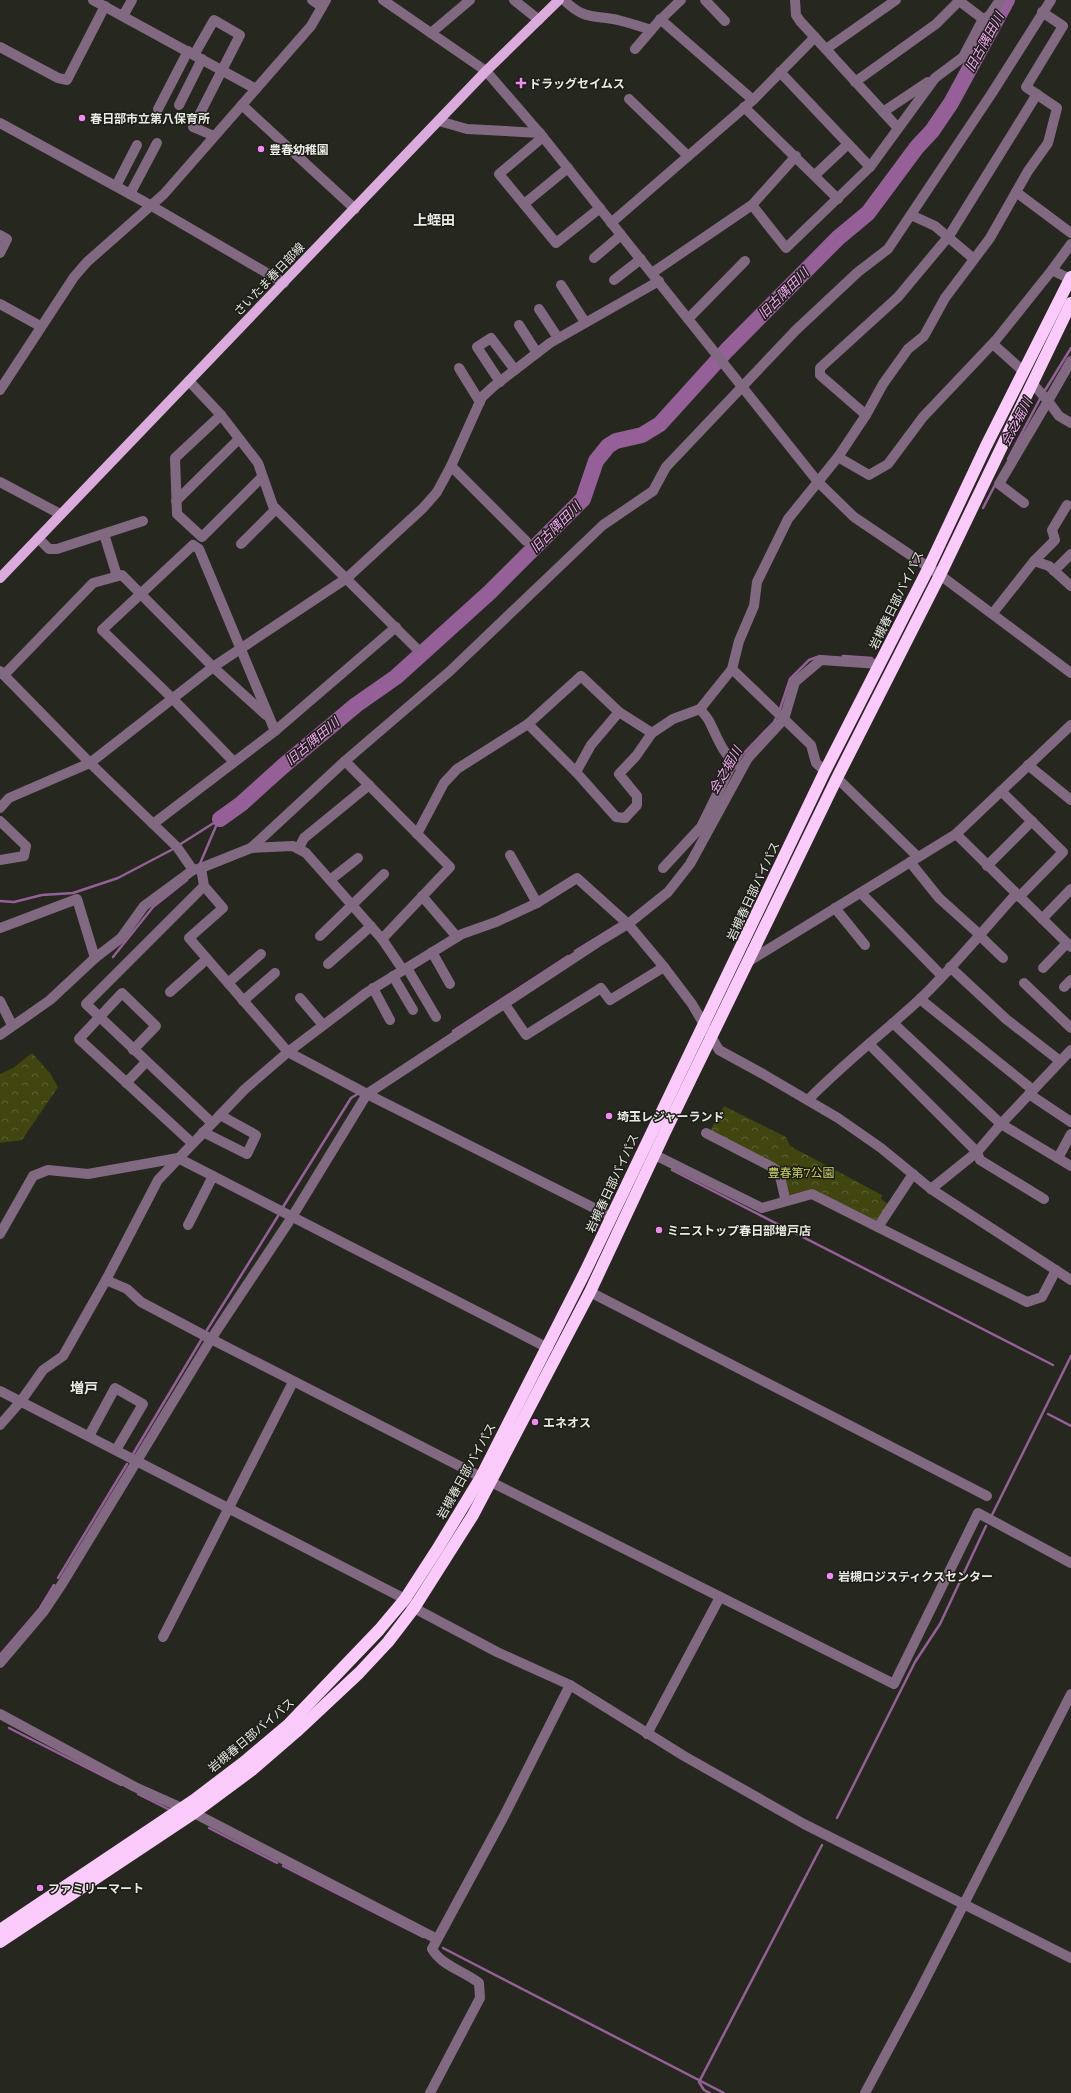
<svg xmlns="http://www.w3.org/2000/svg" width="1071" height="2093" font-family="Montserrat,'Noto Sans JP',sans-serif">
<defs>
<pattern id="forest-crowns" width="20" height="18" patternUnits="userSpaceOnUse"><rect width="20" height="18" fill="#41450f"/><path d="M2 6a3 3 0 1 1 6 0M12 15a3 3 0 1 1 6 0" fill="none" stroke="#5d6032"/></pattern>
</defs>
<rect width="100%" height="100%" fill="#26271f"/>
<!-- forest -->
<g fill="url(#forest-crowns)">
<path d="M32 1053 50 1073 58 1087 22 1140 0 1143V1074L13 1068Z"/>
<path d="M724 1106 786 1137 790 1146 882 1195 881 1199 888 1204 881 1218 875 1220 813 1189 788 1195 781 1171 712 1134 711 1129Z"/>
</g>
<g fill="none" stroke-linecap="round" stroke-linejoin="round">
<!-- stream -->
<g stroke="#956097" stroke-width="2.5">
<path d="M1044 392 1071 348"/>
<path d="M1008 459 1041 397"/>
<path d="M983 508 996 483"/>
<path d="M843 656 872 658"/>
<path d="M779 712 790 679 809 660 820 656"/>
<path d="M738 763 742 755 774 722 777 716"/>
<path d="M179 845 220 819"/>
<path d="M199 866 219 819"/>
<path d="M0 901 14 902 42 895 73 893 118 878 175 848"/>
<path d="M575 951 622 922"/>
<path d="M113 957 153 907 187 880"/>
<path d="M453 1031 568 956"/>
<path d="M672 1170 1053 1365"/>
<path d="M283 1207 351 1098 359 1093"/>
<path d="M207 1330 278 1216"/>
<path d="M1048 1414 1071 1426"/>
<path d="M133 1454 203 1337"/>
<path d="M991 1517 1071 1356"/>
<path d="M58 1578 127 1464"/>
<path d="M0 1655 40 1608 54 1585"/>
<path d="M9 1728 121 1785"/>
<path d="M138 1794 170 1810"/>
<path d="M837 1818 915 1662 940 1624 986 1526"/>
<path d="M209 1828 277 1863"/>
<path d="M283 1866 423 1937"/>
<path d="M443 1948 724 2093"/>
<path d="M710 2093 704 2090 699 2082 822 1845"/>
</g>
<!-- river -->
<path stroke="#956097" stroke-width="16" d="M220 819 241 804 282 767 356 705 396 677 490 592 583 499 596 461 608 446 616 441 642 435 660 424 727 350 838 238 868 213 917 147 932 131 951 103 1007 0"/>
<!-- minor -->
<g stroke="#806981" stroke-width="10">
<path d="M93 0 256 89"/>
<path d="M312 0 322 7"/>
<path d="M383 0 486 71 543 137 818 482 854 517 940 575 1071 673"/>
<path d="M514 0 539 20"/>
<path d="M564 0C584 20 593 15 618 20 629 23 640 26 651 30"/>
<path d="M705 0 725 21"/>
<path d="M795 0 796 15 800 21 898 128"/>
<path d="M958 0 983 19"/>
<path d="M123 16 132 0"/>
<path d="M660 19 753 100"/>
<path d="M431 33 470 0"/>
<path d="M0 47 58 78 67 80 105 6"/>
<path d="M635 49 659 21 681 0"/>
<path d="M826 49 896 0"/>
<path d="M194 55 214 20 240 35 193 127 214 136"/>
<path d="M780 72 870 167"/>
<path d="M855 82 936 24 959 1"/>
<path d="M629 99 688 156"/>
<path d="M179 105 202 59"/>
<path d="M242 105 355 209"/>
<path d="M744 107 838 199"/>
<path d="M158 109 188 51"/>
<path d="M883 112 928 82"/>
<path d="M439 121 467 129 540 133"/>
<path d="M0 123 150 205 284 283"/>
<path d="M543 137 499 174 556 243 600 208"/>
<path d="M815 175 848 144"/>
<path d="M116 186 137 145"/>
<path d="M1016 192 1071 233"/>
<path d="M130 194 157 143"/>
<path d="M524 204 568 168"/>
<path d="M752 205 786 248 870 167 935 78 963 57 983 19 989 16 1000 0"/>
<path d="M911 215 935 226 974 259"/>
<path d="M611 223 753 100 815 37"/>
<path d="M0 235 7 239 0 253"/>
<path d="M594 258 621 235"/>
<path d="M1052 270 1071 244"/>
<path d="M652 273 752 205 796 156"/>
<path d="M614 280 641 259"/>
<path d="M561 285 585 322"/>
<path d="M0 304 40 326"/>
<path d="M539 309 558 338"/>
<path d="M688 319 745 261"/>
<path d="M519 325 537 353"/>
<path d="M993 344 1023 371"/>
<path d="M1071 361 1048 401 1059 416 1071 423"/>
<path d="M459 368 480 402"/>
<path d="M189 381 221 415 258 463 273 506 416 648"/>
<path d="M500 382 477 347 491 338 515 370"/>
<path d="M0 390 74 277 87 262 164 194 311 26 326 0"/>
<path d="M221 415 175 458 177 514 202 537 262 477"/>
<path d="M866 415 820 375V368L898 297 949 236 1037 94"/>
<path d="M838 457 869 475 888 464 923 417 996 340 1052 270 1070 279"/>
<path d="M451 466 526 541"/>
<path d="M0 482 60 514"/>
<path d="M176 501 239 439"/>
<path d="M1024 503 999 484 1048 401 1032 383"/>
<path d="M104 534 117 576"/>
<path d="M38 538 49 549H57L143 521"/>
<path d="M241 544 276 509"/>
<path d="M1034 561 1049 566 1071 586"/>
<path d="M1054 571 1071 554"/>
<path d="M993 613 1034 561 1055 540 1052 530 1067 505"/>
<path d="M732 669 811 745 816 763 825 771"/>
<path d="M0 671 90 763 177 847 193 870 201 868 204 886 223 908 189 938 288 1052 367 1094 612 1217"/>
<path d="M4 675 93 583 122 575 213 667 266 715"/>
<path d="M700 709C704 714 709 719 711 725 719 741 724 756 739 766"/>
<path d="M528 724 576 772 616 817 625 818 637 805V796L619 774 636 756 652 733 673 719 700 709 732 669 739 641 754 606 757 582 788 519 838 457 866 415 883 384 908 349 924 336 945 298 990 238 1028 171 1048 143 1057 108 1026 87 1063 26 1042 12"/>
<path d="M345 761 450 867 382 939"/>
<path d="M234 762 172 698 102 630 193 545 199 549 275 731"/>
<path d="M1028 765 1071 800"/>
<path d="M576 772 591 745 619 712"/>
<path d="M837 778 918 857"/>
<path d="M1001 791 1063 852 1019 897"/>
<path d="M0 808 9 798 90 763 213 667 347 578 423 508 437 492 451 466 482 397 494 386 550 343 659 281"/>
<path d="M0 821 26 846 24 856 0 860"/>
<path d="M153 824 275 731 396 627"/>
<path d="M417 834 444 783 457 769 528 724 581 676 619 712 652 733"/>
<path d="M956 834 1071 947"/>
<path d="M251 848 345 761 450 671 603 525 653 491 666 467 796 330 858 272 888 249 992 93 1051 0"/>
<path d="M299 848 304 838 369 785"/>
<path d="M510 855 537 903"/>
<path d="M910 862 939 898 979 934"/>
<path d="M987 866 1032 821"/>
<path d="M201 868 251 848 293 846 306 853 382 939 403 970"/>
<path d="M663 868 701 827 733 762"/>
<path d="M330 880 358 858"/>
<path d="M204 886 86 1004 212 1123"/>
<path d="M861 893 942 976"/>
<path d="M422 896 457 937"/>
<path d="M835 908 865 945"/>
<path d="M1042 919 1071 889"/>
<path d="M0 928 77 899 95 958"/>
<path d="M979 935 1003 958"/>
<path d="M320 936 384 874"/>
<path d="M432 952 450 984"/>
<path d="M749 961 956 834 1071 725"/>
<path d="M328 964 371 926"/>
<path d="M950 967 1006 1019 1060 1061"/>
<path d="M407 968 436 1017"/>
<path d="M1043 968 1067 943"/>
<path d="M393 976 413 1010"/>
<path d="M228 983 261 954"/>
<path d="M1024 983 1071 1028"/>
<path d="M1064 987 1071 980"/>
<path d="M373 988 390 1020"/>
<path d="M170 992 207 959"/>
<path d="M300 998 323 1025"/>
<path d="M920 999 1033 1090"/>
<path d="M0 1001 12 1025"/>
<path d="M243 1001 275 973"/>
<path d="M504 1003 526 1035 601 988 610 1000 664 967"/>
<path d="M893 1023 1001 1124 1071 1166"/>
<path d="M0 1035 50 1000 95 958 121 938 144 906 193 870"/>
<path d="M869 1044 977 1152 980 1160 1044 1199"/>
<path d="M133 1050 156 1026 122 993 79 1039 192 1143"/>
<path d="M126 1083 146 1062"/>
<path d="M1029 1094 1071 1122"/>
<path d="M808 1100C843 1064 882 1034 919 1000 954 967 984 929 1016 894"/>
<path d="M203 1132 247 1154 256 1135 220 1115"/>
<path d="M706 1133 772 1167 779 1172 785 1198"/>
<path d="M655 1155 762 1208 812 1194 1027 1302 1042 1297 1056 1270"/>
<path d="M1058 1158 1071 1134"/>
<path d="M931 1189 977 1152 1001 1124 1071 1050"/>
<path d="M188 1225 213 1176"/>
<path d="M878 1227 913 1174"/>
<path d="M0 1234 33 1176 48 1170 88 1174 178 1158 548 1348"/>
<path d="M106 1280 127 1289 141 1302 211 1339 481 1477"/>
<path d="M590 1292 987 1496"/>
<path d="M0 1391 405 1599 414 1608 497 1652 570 1685 684 1756 804 1824 1071 1958"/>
<path d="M0 1425 21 1401 43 1370 63 1356 106 1280 158 1180 245 1089 288 1052 366 993 462 934 496 922 537 903 577 878 628 924 664 967 692 1004 719 1050 763 1074 838 1118 881 1148 931 1189 1071 1280"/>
<path d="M89 1436 115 1388 143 1404 116 1450"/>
<path d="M491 1482 894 1684 978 1513 1071 1563"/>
<path d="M163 1637 293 1382"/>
<path d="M0 1663 44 1611 62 1584 211 1339 292 1217 367 1094 598 942 628 924 668 892 690 864 748 758 784 719 795 682 821 660 880 664"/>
<path d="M0 1714 135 1787 182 1808"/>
<path d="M647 1734 720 1597"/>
<path d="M194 1813 437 1939"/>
<path d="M430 2093 480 1998 479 1983C464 1971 442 1966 432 1949L504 1816 570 1685"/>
<path d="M865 2093 918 1994 1071 1694"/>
</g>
<!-- major -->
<path stroke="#dcabdd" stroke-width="10" d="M0 578 486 71 559 0"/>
<!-- highway -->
<g stroke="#facafa" stroke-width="12">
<path d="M0 1930 194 1800 244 1762 289 1724 379 1630 405 1599 438 1548 481 1477 585 1272 825 771 929 567 986 446 1071 277"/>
<path d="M0 1942 194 1813 252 1770 296 1732 359 1673 388 1642 414 1608 473 1515 590 1292 665 1132 837 778 940 575 1071 303"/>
</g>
</g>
<!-- markers -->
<g fill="#f18af4" stroke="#1c1d16" stroke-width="1.5">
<path d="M519 77h4v4h4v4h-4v4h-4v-4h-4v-4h4z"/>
<circle cx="82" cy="118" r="4"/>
<circle cx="261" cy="149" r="4"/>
<circle cx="609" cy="1116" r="4"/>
<circle cx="659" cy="1230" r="4"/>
<circle cx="535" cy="1422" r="4"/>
<circle cx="830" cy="1576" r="4"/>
<circle cx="40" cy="1888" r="4"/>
</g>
<g text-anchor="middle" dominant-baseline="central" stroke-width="3" stroke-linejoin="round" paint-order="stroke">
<!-- poi labels -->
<g font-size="12" font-weight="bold" fill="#eaeae5" stroke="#1c1d16" text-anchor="start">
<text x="529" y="83">ドラッグセイムス</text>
<text x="90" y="118">春日部市立第八保育所</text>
<text x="269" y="149">豊春幼稚園</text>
<text x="617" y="1116">埼玉レジャーランド</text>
<text x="667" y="1230">ミニストップ春日部増戸店</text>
<text x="543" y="1422">エネオス</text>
<text x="838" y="1576">岩槻ロジスティクスセンター</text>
<text x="48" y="1888">ファミリーマート</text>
</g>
<!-- street labels -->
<g font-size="12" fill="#eaeae5" stroke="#1c1d16">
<text transform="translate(269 279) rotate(-46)">さいたま春日部線</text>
<text transform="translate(896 600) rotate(-64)">岩槻春日部バイパス</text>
<text transform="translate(753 891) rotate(-65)">岩槻春日部バイパス</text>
<text transform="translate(612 1183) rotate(-65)">岩槻春日部バイパス</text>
<text transform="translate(466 1471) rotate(-61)">岩槻春日部バイパス</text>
<text transform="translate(251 1735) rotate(-40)">岩槻春日部バイパス</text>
</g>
<!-- park labels -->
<g font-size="12" fill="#c9d266" stroke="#1c1d16">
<text x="801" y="1172">豊春第7公園</text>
</g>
<!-- water labels -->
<g font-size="13" font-style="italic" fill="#f5a9f7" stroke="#1c1d16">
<text transform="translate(984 42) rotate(-61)">旧古隅田川</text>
<text transform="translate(783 293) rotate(-45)">旧古隅田川</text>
<text transform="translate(1016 422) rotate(-62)">会之堀川</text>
<text transform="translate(555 527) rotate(-45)">旧古隅田川</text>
<text transform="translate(312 741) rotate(-40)">旧古隅田川</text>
<text transform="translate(725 770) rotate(-60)">会之堀川</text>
</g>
<!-- quarter labels -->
<g font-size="14" font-weight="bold" fill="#eaeae5" stroke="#1c1d16">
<text x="434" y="220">上蛭田</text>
<text x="84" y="1388">増戸</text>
</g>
</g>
</svg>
